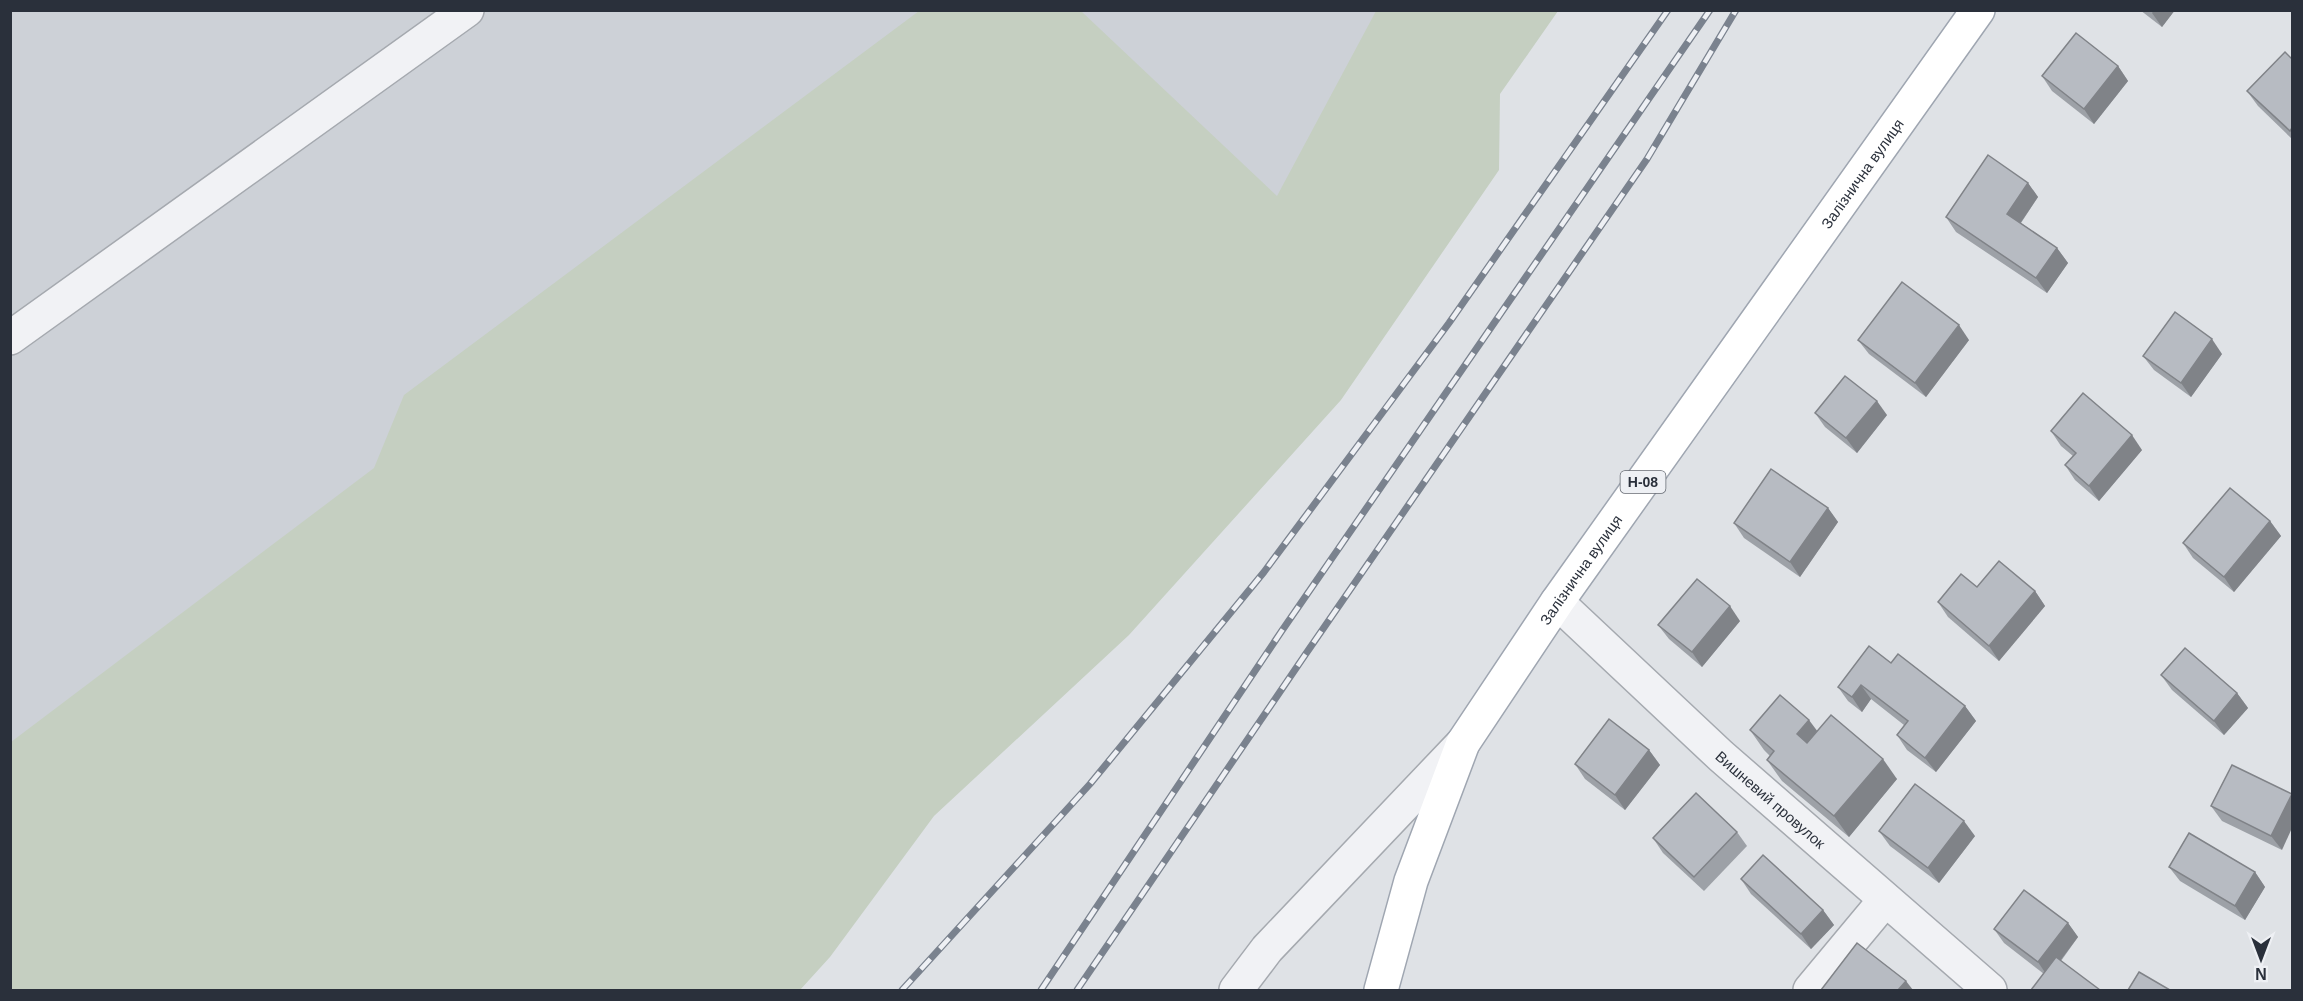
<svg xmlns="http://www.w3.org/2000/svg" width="2303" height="1001" font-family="Helvetica,sans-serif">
<rect width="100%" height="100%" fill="#dfe2e6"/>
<!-- built -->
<path fill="#cdd1d7" d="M10 11H1558L602 990H11Z"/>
<!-- green -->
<path fill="#c5cfc1" d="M919 11H1081L1277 196 1376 11H1558L1500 94 1499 170 1341 400 1129 635 934 816 830 957 800 990H11V742L374 468 404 395Z"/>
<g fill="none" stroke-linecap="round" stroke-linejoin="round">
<!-- minor casing -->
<g stroke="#a5a9af" stroke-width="36">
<g id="minor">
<path d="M10 338 467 10"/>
<path id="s1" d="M1557 602 1721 756 1990 990"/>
<path d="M1236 990 1267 949 1463 743"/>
<path d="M1810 990 1885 900"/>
</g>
</g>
<!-- major casing -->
<g stroke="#9fa6b1" stroke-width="36">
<g id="major">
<path id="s2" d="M1381 990 1411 881 1463 743 1557 602 1978 10"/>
</g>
</g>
<!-- minor -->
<use href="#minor" stroke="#f1f2f5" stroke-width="33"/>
<!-- major -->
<use href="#major" stroke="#fff" stroke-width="33"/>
<!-- rail casing -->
<g stroke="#7a828e" stroke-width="7">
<g id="rail">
<path d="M902 990 1090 784 1264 572 1449 323 1668 10"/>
<path d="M1041 990 1281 632 1710 10"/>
<path d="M1077 990 1305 655 1647 159 1736 10"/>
</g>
</g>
<!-- rail -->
<use href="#rail" stroke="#eef0f4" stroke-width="4.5" stroke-dasharray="14" stroke-linecap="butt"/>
</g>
<!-- wall -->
<g fill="#9da1a7">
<path d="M2140 10H2175L2162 27Z"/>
<path d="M2292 59V139L2258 106 2247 91Z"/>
<path d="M2118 66 2128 81 2094 124 2052 91 2042 76Z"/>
<path d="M2028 183 2038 197 2021 223 2057 248 2068 263 2047 293 1956 232 1946 217Z"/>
<path d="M1858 340H1969L1926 397 1869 354Z"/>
<path d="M2222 354 2191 397 2154 370 2143 356Z"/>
<path d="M1815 413 1887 415 1857 453 1825 427Z"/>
<path d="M2051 431 2142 450 2099 501 2075 480 2065 465 2073 456 2061 446Z"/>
<path d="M1828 508 1838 522 1800 577 1744 538 1734 523Z"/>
<path d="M2270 521 2281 536 2234 592 2193 558 2183 543Z"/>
<path d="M1977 587 2035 591 2045 606 1999 661 1948 617 1938 602Z"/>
<path d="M1740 621 1702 667 1669 639 1658 625Z"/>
<path d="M1891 663 1965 706 1976 721 1936 772 1907 750 1897 735 1904 725 1871 699 1862 712 1848 701 1838 687Z"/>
<path d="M2161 675 2237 693 2248 708 2224 735 2172 690Z"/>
<path d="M1750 730 1817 731 1897 779 1849 837 1782 781 1767 760 1770 756 1764 750Z"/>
<path d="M1649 750 1660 765 1625 810 1585 779 1575 764Z"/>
<path d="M2232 765 2282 850 2222 821 2211 806Z"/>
<path d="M1879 831 1975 836 1939 883 1890 846Z"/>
<path d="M1737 832 1747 846 1704 891 1663 853 1653 838Z"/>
<path d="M2169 867 2255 872 2265 887 2245 920 2180 881Z"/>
<path d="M1741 879 1823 910 1834 925 1811 949 1751 894Z"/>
<path d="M2068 923 2078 937 2061 961 2044 974 2004 943 1994 929Z"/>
</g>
<!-- shaded-wall -->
<g fill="#808388">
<path d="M2154 10H2175L2162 27 2152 13Z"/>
<path d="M2118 66 2128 81 2094 124 2084 109Z"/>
<path d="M2028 183 2038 197 2017 228 2007 214Z"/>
<path d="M2057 248 2068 263 2047 293 2036 278Z"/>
<path d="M1959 325 1969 340 1926 397 1915 383Z"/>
<path d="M2212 339 2222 354 2191 397 2181 383Z"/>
<path d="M1877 401 1887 415 1857 453 1846 438Z"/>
<path d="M2132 435 2142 450 2099 501 2089 486Z"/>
<path d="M1828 508 1838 522 1800 577 1790 562Z"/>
<path d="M2270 521 2281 536 2234 592 2224 577Z"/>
<path d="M2035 591 2045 606 1999 661 1989 646Z"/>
<path d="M1730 606 1740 621 1702 667 1692 652Z"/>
<path d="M1861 685 1871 699 1862 712 1852 697Z"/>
<path d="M2237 693 2248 708 2224 735 2214 721Z"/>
<path d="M1965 706 1976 721 1936 772 1925 758Z"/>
<path d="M1809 720 1824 740 1811 755 1797 734Z"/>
<path d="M1649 750 1660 765 1625 810 1615 795Z"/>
<path d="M1883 759 1897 779 1849 837 1834 816Z"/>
<path d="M2292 794V828L2282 850 2271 836Z"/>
<path d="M1964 821 1975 836 1939 883 1928 868Z"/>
<path d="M2255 872 2265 887 2245 920 2235 906Z"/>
<path d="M1823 910 1834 925 1811 949 1801 934Z"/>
<path d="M2068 923 2078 937 2048 977 2038 962Z"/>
<path d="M1906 981 1913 990H1898Z"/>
</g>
<!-- building -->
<g fill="#b7bbc2" stroke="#808388" stroke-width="1.5">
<path d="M2076 33 2118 66 2084 109 2042 76Z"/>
<path d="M2285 52 2292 59V128L2290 131 2247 91Z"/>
<path d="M1988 155 2028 183 2007 214 2057 248 2036 278 1946 217Z"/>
<path d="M1902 282 1959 325 1915 383 1858 340Z"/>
<path d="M2175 312 2212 339 2181 383 2143 356Z"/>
<path d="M1845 376 1877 401 1846 438 1815 413Z"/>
<path d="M2083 393 2132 435 2089 486 2065 465 2076 453 2051 431Z"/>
<path d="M1771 469 1828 508 1790 562 1734 523Z"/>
<path d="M2230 488 2270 521 2224 577 2183 543Z"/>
<path d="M1999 561 2035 591 1989 646 1938 602 1961 574 1977 587Z"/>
<path d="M1697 579 1730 606 1692 652 1658 625Z"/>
<path d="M1869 646 1891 663 1898 654 1965 706 1925 758 1897 735 1908 721 1861 685 1852 697 1838 687Z"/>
<path d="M2185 648 2237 693 2214 721 2161 675Z"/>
<path d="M1780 695 1809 720 1797 734 1807 743 1831 715 1883 759 1834 816 1767 760 1774 751 1750 730Z"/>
<path d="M1609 719 1649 750 1615 795 1575 764Z"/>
<path d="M2232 765 2292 794 2271 836 2211 806Z"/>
<path d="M1915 784 1964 821 1928 868 1879 831Z"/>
<path d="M1696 793 1737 832 1694 877 1653 838Z"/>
<path d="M2189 833 2255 872 2235 906 2169 867Z"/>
<path d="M1763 855 1823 910 1801 934 1741 879Z"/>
<path d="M2024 890 2068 923 2038 962 1994 929Z"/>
<path d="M1857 943 1906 981 1898 990H1821Z"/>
<path d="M2056 957 2100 990H2031Z"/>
<path d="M2139 972 2170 990H2128Z"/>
</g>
<g text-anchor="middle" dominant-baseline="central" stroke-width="4.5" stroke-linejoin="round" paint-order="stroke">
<!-- shield labels -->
<rect fill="#eef0f4" stroke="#656a72" stroke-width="1.5" x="1620.5" y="471" width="45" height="22" rx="4.5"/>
<g font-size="14" font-weight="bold" fill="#2a303b">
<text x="1643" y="482">Н-08</text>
</g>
<!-- street labels -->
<g font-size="15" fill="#2a303b" stroke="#eef0f4">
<text stroke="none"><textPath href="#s2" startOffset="956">Залізнична вулиця</textPath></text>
<text stroke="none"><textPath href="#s2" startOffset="470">Залізнична вулиця</textPath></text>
<text stroke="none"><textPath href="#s1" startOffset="291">Вишневий провулок</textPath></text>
</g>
</g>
<!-- border -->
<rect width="2303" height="1001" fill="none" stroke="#2a303b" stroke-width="24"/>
<!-- north arrow -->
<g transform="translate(2261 959) rotate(180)" stroke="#eef0f4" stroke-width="4.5" paint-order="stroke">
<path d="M0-4.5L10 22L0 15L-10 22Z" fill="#2a303b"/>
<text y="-9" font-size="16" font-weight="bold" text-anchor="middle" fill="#2a303b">N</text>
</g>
</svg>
